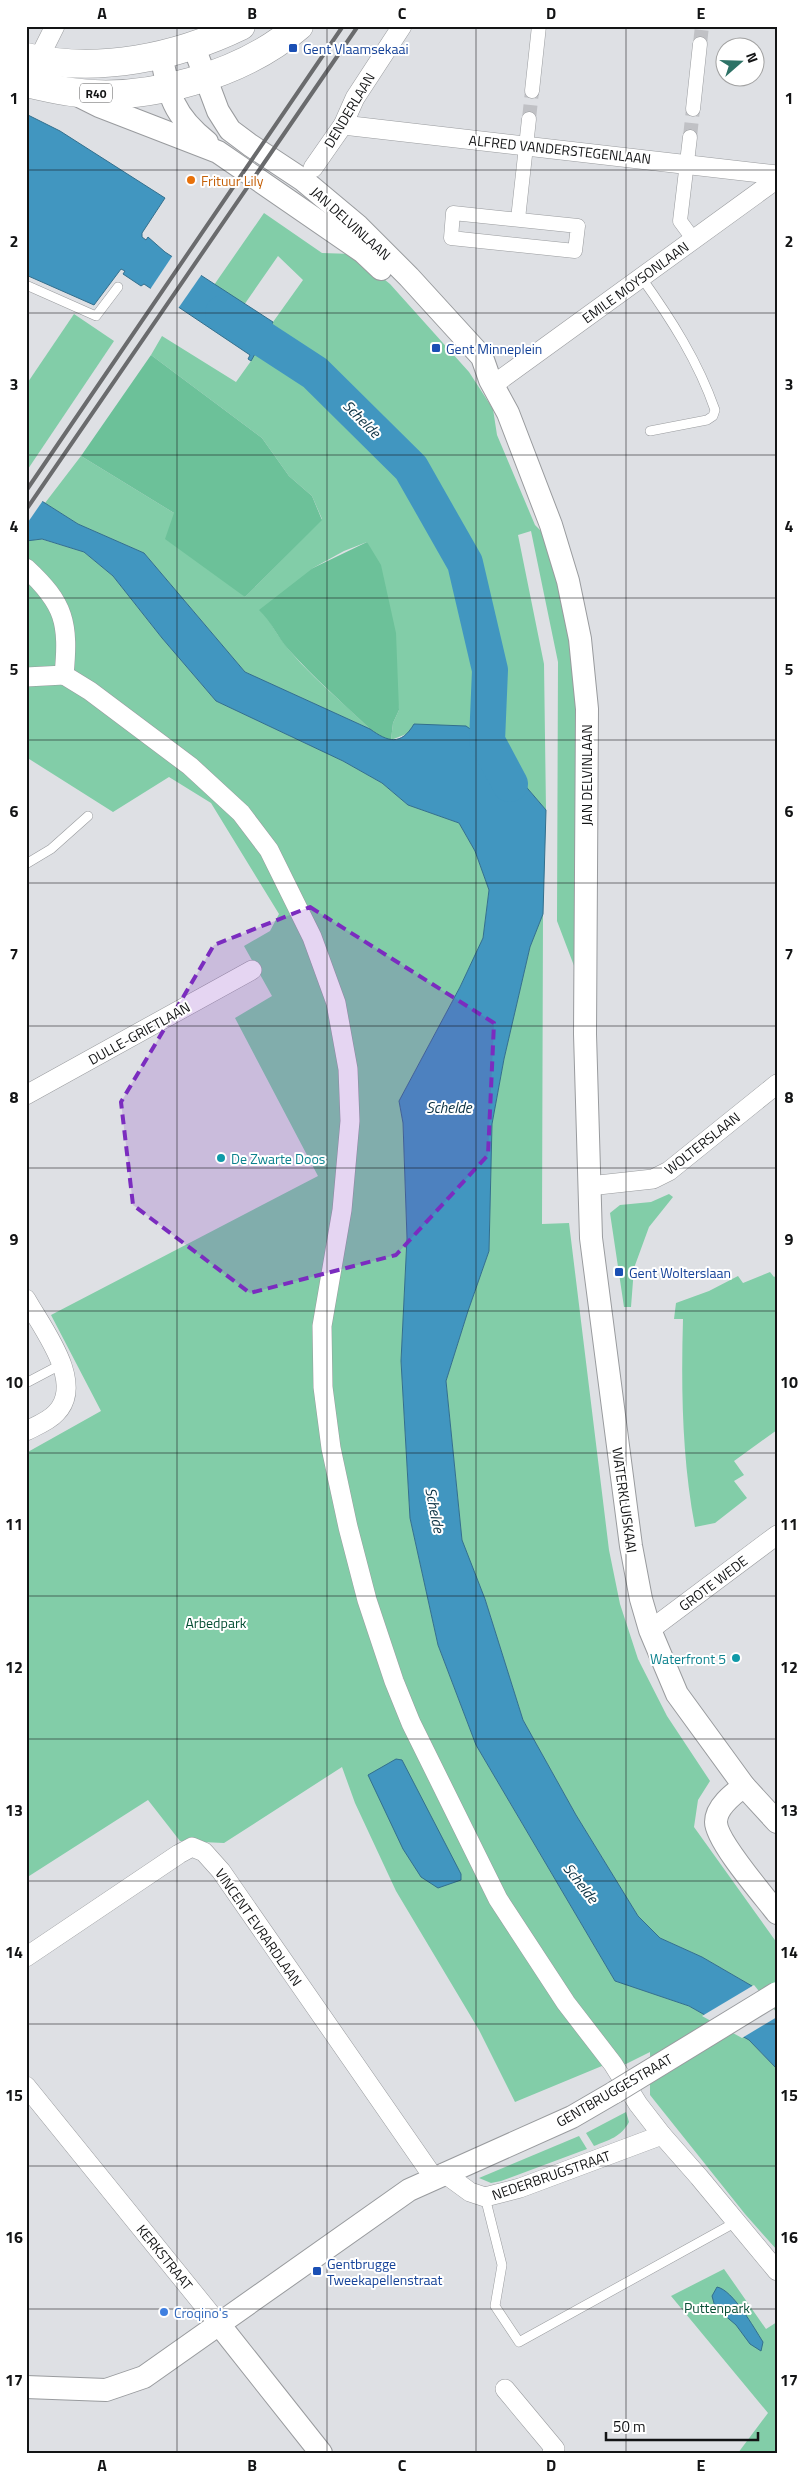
<svg xmlns="http://www.w3.org/2000/svg" width="803" height="2479" font-family="'Titillium Web',sans-serif">
<rect width="100%" height="100%" fill="#dee0e4"/>
<!-- green -->
<g fill="#82cda8">
<path d="M264 213 322 253 353 254 390 284 469 372 493 409 497 435 535 525 543 533 558 583 569 641 576 710V971L557 921 558 662 531 531 518 535 544 664 546 810 487 741 414 724 409 733 391 740 393 723 399 710 367 542 344 551 313 568 269 620C289 660 338 697 370 729L245 672 144 553 78 524 45 503 81 456 174 513 245 597 322 519 312 496 289 476 262 438 151 355 162 336 236 382 251 361 273 322 303 280 278 256 244 305 214 285Z"/>
<path d="M74 314 114 341 26 472V385Z"/>
<path d="M41 539 84 552 113 576 162 638 216 701 343 761 382 783 408 805 459 823 475 851 489 890 483 938 460 987 399 1101 403 1123 407 1238 401 1361 410 1518 438 1645 476 1745 615 1981 689 2006 749 2040 777 2069V2250L745 2214 650 2095V2052L620 2067 614 2061 515 2102 479 2030 396 1891 355 1803 342 1767 224 1843 180 1841 148 1800 26 1878V1453L101 1411 51 1315 318 1176 235 1018 272 996 244 946 270 931 279 914 211 803 169 777 113 812 26 757V541Z"/>
<path d="M543 914 542 1224 569 1223 609 1550 620 1604 638 1659 667 1716 710 1781 698 1800 694 1827 777 1943V2017L752 1986 702 1957 660 1938 638 1916 576 1815 523 1720 485 1599 462 1541 446 1381 468 1311 489 1251 492 1124 504 1059 530 947Z"/>
<path d="M669 1194 673 1197 649 1227 634 1268 631 1307H624L610 1213 620 1205 651 1202Z"/>
<path d="M770 1272 774 1277 777 1275V1430L734 1461 744 1475 734 1481 747 1498 715 1523 695 1527C682 1459 681 1388 683 1319H674L676 1303 709 1291 738 1276 743 1283Z"/>
<path d="M626 2112 629 2122C621 2137 609 2140 594 2146L586 2133Z"/>
<path d="M579 2136 587 2149 501 2181 491 2183 479 2178Z"/>
<path d="M724 2269 766 2329 777 2322V2453H738L768 2413 671 2296Z"/>
</g>
<!-- forest -->
<g fill="#6cc199">
<path d="M151 355 262 438 289 476 312 496 322 520 245 597 165 539 174 513 81 456Z"/>
<path d="M367 542 381 565 396 633 399 710 393 723 391 740 382 738 370 729C343 703 314 678 289 650 277 637 272 622 259 610L313 568Z"/>
</g>
<!-- water -->
<g fill="#4196c0" stroke="#336f8d">
<path d="M26 114 60 131 165 198 142 233V237L146 240 148 237 165 252 273 322 251 361 248 359 250 355 144 284 141 286 123 274 125 271 121 269 94 305 26 275Z"/>
<path d="M26 491 78 524 144 553 245 672 370 729C388 742 401 746 414 724L466 726 487 741 546 810 543 914 530 947 504 1059 492 1124 489 1251 468 1311 446 1381 462 1540 485 1599 523 1720 576 1815 638 1916 660 1938 702 1957 752 1986 777 2017V2069L749 2040 689 2006 615 1981 476 1745 438 1645 410 1518 401 1361 407 1238 403 1123 399 1101 460 987 483 938 489 890 475 851 459 823 408 805 382 783 343 761 216 701 162 638 113 576 84 552 42 539 26 541Z"/>
<path d="M396 1759 402 1760 461 1874V1880L438 1888 421 1877 403 1849 368 1775Z"/>
<path d="M717 2287C733 2290 754 2328 763 2342L761 2351 750 2344 736 2325 715 2307 712 2296Z"/>
</g>
<!-- pier -->
<g fill="#dee0e4">
<path d="M173 255 202 274 177 310 149 291Z"/>
<path d="M26 489 44 499 26 525Z"/>
<path d="M754 1985 777 2013V2017L742 2038 702 2016Z"/>
</g>
<g fill="none" stroke-linecap="round" stroke-linejoin="round">
<!-- river -->
<path stroke="#4196c0" stroke-width="36" d="M223 313 315 373 411 468 465 563 490 670 487 741 510 784"/>
<!-- pedestrian-tunnel -->
<g stroke="#c0c1c5" stroke-width="14" stroke-dasharray="14 7" stroke-linecap="butt">
<path d="M700 44 702 26"/>
<path d="M529 119 532 91"/>
<path d="M690 137 693 109"/>
</g>
<!-- service casing -->
<g stroke="#999b9e" stroke-width="10">
<g id="service">
<path d="M641 277C671 319 698 361 715 410L713 416 707 420 650 431"/>
<path d="M26 285 96 316 118 287"/>
<path d="M26 864 51 849 88 816"/>
<path d="M26 1383 62 1364"/>
<path d="M485 2197 502 2265 495 2306 519 2342 736 2222"/>
</g>
</g>
<!-- pedestrian casing -->
<g stroke="#999b9e" stroke-width="15">
<g id="pedestrian">
<path d="M532 91 539 26"/>
<path d="M693 109 700 44"/>
<path d="M690 137 680 221 694 240"/>
<path d="M453 213 578 226 575 251 451 238Z"/>
<path d="M518 219 529 119"/>
</g>
</g>
<!-- minor casing -->
<g stroke="#999b9e" stroke-width="20">
<g id="minor">
<path d="M38 60 55 26"/>
<path d="M343 125 777 175"/>
<path d="M313 168 343 125 355 98 402 26"/>
<path d="M493 385 777 179"/>
<path d="M26 568C65 604 69 623 64 675L90 691 190 766 241 813 269 850 312 937 336 1003 348 1069 350 1121 342 1210 322 1326 323 1387 331 1448 348 1527 367 1600 394 1681 411 1723 498 1899 566 2003 613 2064 638 2104 662 2135 699 2177 777 2271"/>
<path d="M26 677 64 675"/>
<path d="M26 1095 252 970"/>
<path d="M589 1186 653 1179 669 1171 777 1084"/>
<path d="M26 1299C42 1328 86 1383 56 1413 49 1421 36 1426 26 1431"/>
<path d="M650 1630 777 1535"/>
<path d="M26 1957 179 1854 192 1847 204 1852 221 1871 434 2178"/>
<path d="M26 2086 218 2323"/>
<path d="M444 2173 470 2192 485 2197 520 2188 662 2135"/>
<path d="M505 2389 555 2449 552 2453"/>
</g>
</g>
<!-- tertiary casing -->
<g stroke="#999b9e" stroke-width="24">
<g id="tertiary">
<path d="M194 47 218 111 230 130 250 145 303 180 358 226 409 277 482 357 490 380 508 413 551 525 568 581 580 639 587 709 585 1034 591 1238 631 1546 641 1599 650 1630 677 1694 744 1786 777 1822"/>
<path d="M161 54C169 96 173 115 207 142"/>
<path d="M77 95 99 106 218 152 363 252 381 269"/>
<path d="M744 1786C733 1794 716 1807 716 1822 716 1841 764 1896 777 1913"/>
<path d="M218 2323 321 2453"/>
<path d="M26 2387 106 2390 144 2377 409 2190 572 2117 615 2092"/>
</g>
</g>
<!-- primary casing -->
<g stroke="#999b9e" stroke-width="29">
<g id="primary">
<path d="M26 57C98 74 177 57 241 26"/>
<path d="M26 83C41 86 56 90 71 92 145 103 243 75 299 26"/>
</g>
</g>
<!-- service -->
<use href="#service" stroke="#fff" stroke-width="9"/>
<!-- pedestrian -->
<use href="#pedestrian" stroke="#fff" stroke-width="14"/>
<!-- minor -->
<use href="#minor" stroke="#fff" stroke-width="19"/>
<!-- tertiary -->
<use href="#tertiary" stroke="#fff" stroke-width="22"/>
<!-- primary -->
<use href="#primary" stroke="#fff" stroke-width="28"/>
<!-- rail -->
<g stroke="#6a6b6d" stroke-width="4">
<path d="M26 491 343 26"/>
<path d="M26 510 358 26"/>
</g>
<!-- tertiary-bridge casing -->
<g stroke="#999b9e" stroke-width="24" stroke-linecap="butt">
<path id="tertiary-bridge" d="M615 2092 777 1993"/>
</g>
<!-- tertiary-bridge -->
<use href="#tertiary-bridge" stroke="#fff" stroke-width="22"/>
</g>
<!-- marked area -->
<path fill="#7b2cbf" fill-opacity="0.2" stroke="#7b2cbf" stroke-width="4" stroke-dasharray="10 6" stroke-linejoin="round" d="M310 907 494 1023 488 1155 396 1255 250 1293 133 1205 121 1102 214 945Z"/>
<!-- grid -->
<path fill="none" stroke="#131415" stroke-width="1" stroke-opacity="0.55" d="M177 26V2453M327 26V2453M476 26V2453M626 26V2453M26 170H777M26 313H777M26 455H777M26 598H777M26 740H777M26 883H777M26 1026H777M26 1168H777M26 1311H777M26 1453H777M26 1596H777M26 1739H777M26 1881H777M26 2024H777M26 2166H777M26 2309H777"/>
<!-- markers -->
<g fill="#1a4fb4" stroke="#fff" stroke-width="2">
<rect x="288" y="43" width="10" height="10" rx="2.5"/>
<rect x="431" y="343" width="10" height="10" rx="2.5"/>
<rect x="614" y="1267" width="10" height="10" rx="2.5"/>
<rect x="312" y="2266" width="10" height="10" rx="2.5"/>
</g>
<circle fill="#e8710a" stroke="#fff" stroke-width="2" cx="191" cy="180" r="5"/>
<g fill="#0f9aa8" stroke="#fff" stroke-width="2">
<circle cx="221" cy="1158" r="5"/>
<circle cx="736" cy="1658" r="5"/>
</g>
<circle fill="#3f7fe0" stroke="#fff" stroke-width="2" cx="164" cy="2312" r="5"/>
<g text-anchor="middle" dominant-baseline="central" stroke-width="4" stroke-linejoin="round" paint-order="stroke">
<!-- shield labels -->
<rect fill="#fff" stroke="#5a5a5b" stroke-width="1" x="80" y="83.5" width="32" height="19" rx="4"/>
<g font-size="12" font-weight="bold" fill="#131415">
<text x="96" y="93">R40</text>
</g>
<!-- transit labels -->
<g font-size="14" fill="#164399" stroke="#fff" text-anchor="start">
<text x="303" y="48">Gent Vlaamsekaai</text>
<text x="446" y="348">Gent Minneplein</text>
<text x="629" y="1272">Gent Wolterslaan</text>
<text x="327" y="2263">Gentbrugge<tspan x="327" dy="16">Tweekapellenstraat</tspan></text>
</g>
<!-- street labels -->
<g font-size="14" fill="#131415" stroke="#fff">
<text transform="translate(349 110) rotate(-59)">DENDERLAAN</text>
<text transform="translate(560 149) rotate(6)">ALFRED VANDERSTEGENLAAN</text>
<text transform="translate(351 223) rotate(42)">JAN DELVINLAAN</text>
<text transform="translate(635 282) rotate(-36)">EMILE MOYSONLAAN</text>
<text transform="translate(586 775) rotate(-90)">JAN DELVINLAAN</text>
<text transform="translate(139 1033) rotate(-29)">DULLE-GRIETLAAN</text>
<text transform="translate(702 1143) rotate(-38)">WOLTERSLAAN</text>
<text transform="translate(625 1500) rotate(82)">WATERKLUISKAAI</text>
<text transform="translate(713 1583) rotate(-37)">GROTE WEDE</text>
<text transform="translate(259 1927) rotate(55)">VINCENT EVRARDLAAN</text>
<text transform="translate(614 2090) rotate(-30)">GENTBRUGGESTRAAT</text>
<text transform="translate(551 2175) rotate(-19)">NEDERBRUGSTRAAT</text>
<text transform="translate(165 2257) rotate(51)">KERKSTRAAT</text>
</g>
<!-- food labels -->
<g font-size="14" fill="#c56008" stroke="#fff" text-anchor="start">
<text x="201" y="180">Frituur Lily</text>
</g>
<!-- culture labels -->
<g font-size="14" fill="#0d838f" stroke="#fff" text-anchor="start">
<text x="231" y="1158">De Zwarte Doos</text>
<text x="726" y="1658" text-anchor="end">Waterfront 5</text>
</g>
<!-- park labels -->
<g font-size="14" fill="#084f35" stroke="#fff">
<text x="216" y="1622">Arbedpark</text>
<text x="717" y="2307">Puttenpark</text>
</g>
<!-- shop labels -->
<g font-size="14" fill="#366cbe" stroke="#fff" text-anchor="start">
<text x="174" y="2312">Croqino's</text>
</g>
<!-- water labels -->
<g font-size="15" font-style="italic" fill="#072e40" stroke="#fff">
<text transform="translate(362 419) rotate(45)">Schelde</text>
<text x="449" y="1107">Schelde</text>
<text transform="translate(435 1510) rotate(79)">Schelde</text>
<text transform="translate(581 1883) rotate(52)">Schelde</text>
</g>
</g>
<!-- border -->
<rect width="803" height="2479" fill="none" stroke="#ffffff" stroke-width="55"/>
<!-- north arrow -->
<g transform="translate(740 62) rotate(70)"><circle r="24" fill="#ffffff" stroke="#a1a1a1"/>
<path d="M0-4L9 19L0 12L-9 19Z" fill="#2d7266"/>
<text y="-8" font-size="14" font-weight="bold" text-anchor="middle" fill="#131415">N</text>
</g>
<!-- scale -->
<path d="M606 2432v8h152v-8" fill="none" stroke="#131415" stroke-width="2.5"/>
<text x="613" y="2432" font-size="15" fill="#131415" stroke="#ffffff" stroke-width="4" paint-order="stroke">50 m</text>
<rect x="28" y="28" width="748" height="2424" fill="none" stroke="#131415" stroke-width="2"/>
<g font-size="16" text-anchor="middle" font-weight="bold" fill="#131415">
<text x="102" y="19">A</text>
<text x="252" y="19">B</text>
<text x="402" y="19">C</text>
<text x="551" y="19">D</text>
<text x="701" y="19">E</text>
<text x="14" y="104">1</text>
<text x="789" y="104">1</text>
<text x="14" y="247">2</text>
<text x="789" y="247">2</text>
<text x="14" y="390">3</text>
<text x="789" y="390">3</text>
<text x="14" y="532">4</text>
<text x="789" y="532">4</text>
<text x="14" y="675">5</text>
<text x="789" y="675">5</text>
<text x="14" y="817">6</text>
<text x="789" y="817">6</text>
<text x="14" y="960">7</text>
<text x="789" y="960">7</text>
<text x="14" y="1103">8</text>
<text x="789" y="1103">8</text>
<text x="14" y="1245">9</text>
<text x="789" y="1245">9</text>
<text x="14" y="1388">10</text>
<text x="789" y="1388">10</text>
<text x="14" y="1530">11</text>
<text x="789" y="1530">11</text>
<text x="14" y="1673">12</text>
<text x="789" y="1673">12</text>
<text x="14" y="1816">13</text>
<text x="789" y="1816">13</text>
<text x="14" y="1958">14</text>
<text x="789" y="1958">14</text>
<text x="14" y="2101">15</text>
<text x="789" y="2101">15</text>
<text x="14" y="2243">16</text>
<text x="789" y="2243">16</text>
<text x="14" y="2386">17</text>
<text x="789" y="2386">17</text>
<text x="102" y="2471">A</text>
<text x="252" y="2471">B</text>
<text x="402" y="2471">C</text>
<text x="551" y="2471">D</text>
<text x="701" y="2471">E</text>
</g>
</svg>
